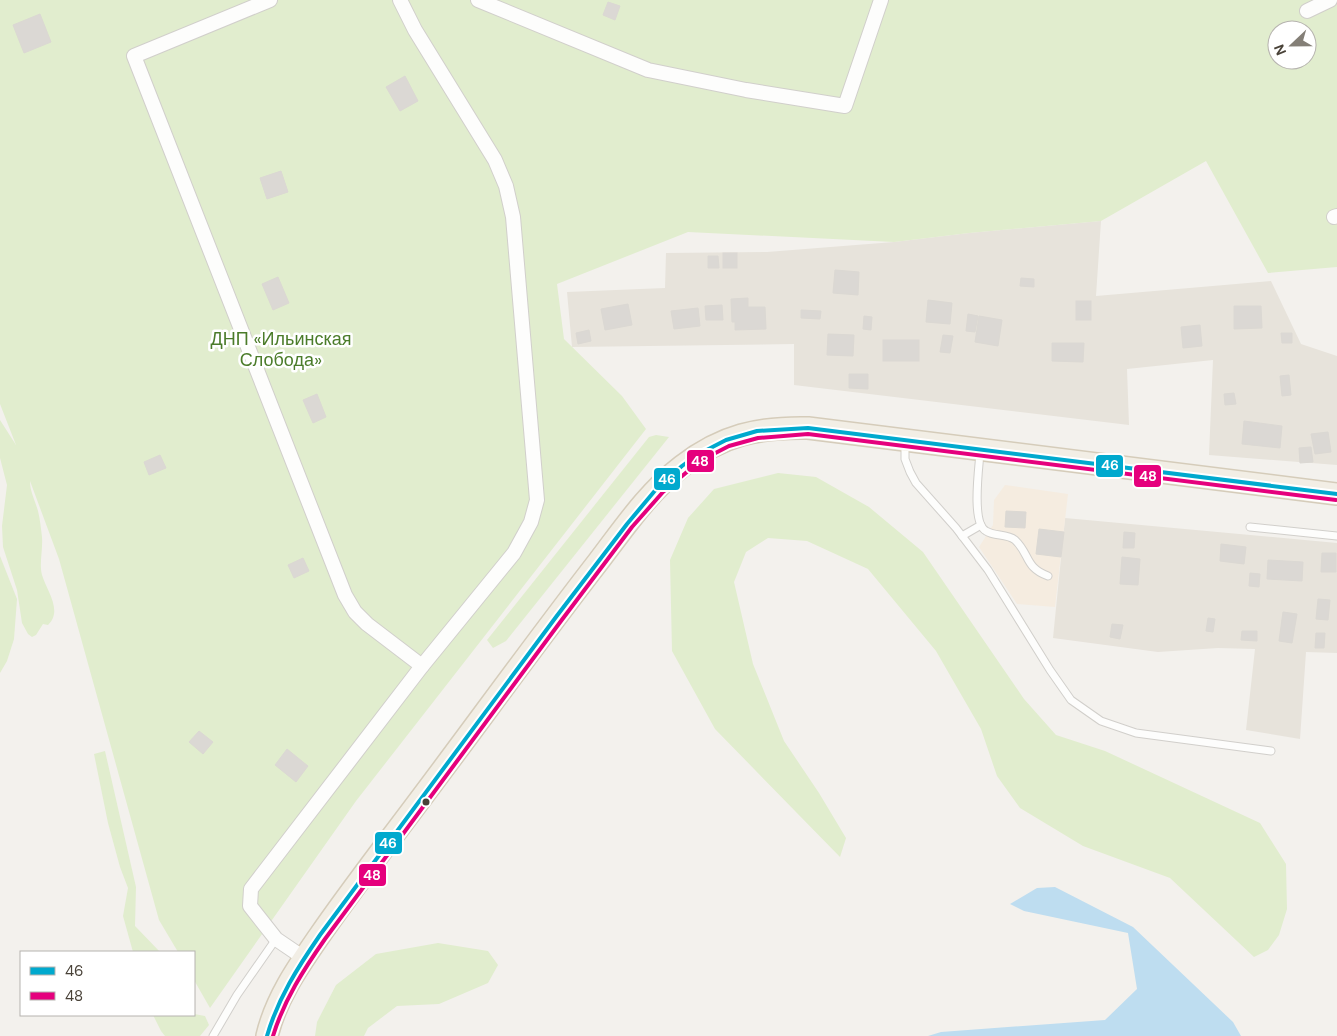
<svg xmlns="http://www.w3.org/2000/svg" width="1337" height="1036" font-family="'DM Sans',sans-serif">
<rect width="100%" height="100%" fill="#f3f1ed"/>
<!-- residential -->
<g fill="#e7e3db">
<path d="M1101 221 1096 296 1271 281 1301 344 1337 356V465L1209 455 1213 360 1127 369 1129 425 794 385V344L572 347 567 292 665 288 666 253 767 252 894 242 969 233Z"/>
<path d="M1065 518 1337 543V653L1306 652 1300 739 1246 730 1255 649 1218 648 1158 652 1053 638Z"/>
</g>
<!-- commercial -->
<path fill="#f5ece0" d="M1005 485 1068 494 1055 607 1017 604 979 547 993 525 994 500Z"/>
<!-- green -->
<g fill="#e1edce" fill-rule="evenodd">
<path d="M0 0H1337V267L1268 273 1206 161 1101 221 969 233 894 242 688 232 557 284 564 339 622 396 646 429 356 801 210 1008 194 980V952H178L159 920 59 559 30 481C30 492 35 500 38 511 40 519 41 529 42 537 43 550 39 564 42 575 47 591 63 611 48 625L43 624 36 635 32 637 28 634 22 623 17 590 3 547 2 526 7 485 0 458V420L16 445 0 404ZM1277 30H1307V60H1277Z"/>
<path d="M656 435 669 437 506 641 493 648 487 640 649 437Z"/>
<path d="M778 473 816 477 869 507 923 552 1024 699 1056 735 1105 751 1260 823 1286 864 1287 909 1279 935 1268 950 1254 957 1170 878 1083 846 1020 808 997 776 981 729 936 651 868 569 807 541 768 538 746 552 734 582 753 664 784 741 819 793 846 838 840 857 715 729 672 651 670 560 688 518 714 489Z"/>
<path d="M0 556 17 599 14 639 7 661 0 673Z"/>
<path d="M105 751 136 887 135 926 160 952H133L123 916 128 888 120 867 108 823 94 754Z"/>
<path d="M438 943 488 951 498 965 488 983 439 1004 397 1006 368 1028 364 1036H315L317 1022 336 985 376 954Z"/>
<path d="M194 1014 205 1016 209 1025 200 1036H165L161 1031 153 1015Z"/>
</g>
<!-- water -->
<path fill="#beddf0" d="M1055 887 1133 927 1233 1022 1241 1036H928L941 1032 1105 1020 1137 989 1128 933 1024 911 1010 904 1037 888Z"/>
<!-- building -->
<g fill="#dbd8d4" stroke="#dbd8d3">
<path d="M608 2 620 6 615 20 603 15Z"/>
<path d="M40 14 51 42 24 53 13 25Z"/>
<path d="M405 76 418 101 400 111 386 87Z"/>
<path d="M281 171 288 192 267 199 260 178Z"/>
<rect x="723" y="253" width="14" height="15"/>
<path d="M708 256H718L719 268H708Z"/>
<path d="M835 270 859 272 858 295 833 293Z"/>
<path d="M278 277 289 303 273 310 262 284Z"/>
<path d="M1021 278 1034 279V287L1020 286Z"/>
<path d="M748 298V307H765L766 329 735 330V322H732L731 299Z"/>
<path d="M928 300 952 303 950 324 926 322Z"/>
<rect x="1076" y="301" width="15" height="19"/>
<path d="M628 304 632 325 605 330 601 309Z"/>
<path d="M722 305 723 320H706L705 306Z"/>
<path d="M1234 306H1261L1262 328 1234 329Z"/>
<path d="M698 308 700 326 674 329 671 311Z"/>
<path d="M801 310 821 311 820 319 801 318Z"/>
<path d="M968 314 978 316 975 332 966 331Z"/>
<path d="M864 316 872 317 871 330 863 329Z"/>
<path d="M979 316 1002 320 998 346 975 342Z"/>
<path d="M1200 325 1202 346 1183 348 1181 327Z"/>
<path d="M589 330 591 341 578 344 576 333Z"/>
<path d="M1281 333H1292V343H1282Z"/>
<path d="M828 334 854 335 853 356 827 355Z"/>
<path d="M943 335 953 336 950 353 940 352Z"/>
<rect x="883" y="340" width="36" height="21"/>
<path d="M1052 343H1084L1083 362 1052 361Z"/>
<path d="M849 374H868V389L849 388Z"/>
<path d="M1289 375 1291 395 1282 396 1280 376Z"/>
<path d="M1234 393 1236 404 1225 405 1224 394Z"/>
<path d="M317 394 326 417 313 423 303 400Z"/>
<path d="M1244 421 1282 426 1280 448 1242 444Z"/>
<path d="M1328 432 1331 452 1315 454 1311 434Z"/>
<path d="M1311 447 1313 462 1300 463 1299 448Z"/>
<path d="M160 455 166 468 149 475 144 462Z"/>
<path d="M1006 511 1026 512 1025 528 1005 527Z"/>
<path d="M1039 529 1064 532 1061 557 1036 554Z"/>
<path d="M1124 532 1135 533 1134 548H1123Z"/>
<path d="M1221 544 1246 547 1244 564 1220 561Z"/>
<path d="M1322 553H1336V572H1321Z"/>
<path d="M1122 557 1140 559 1138 585 1120 584Z"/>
<path d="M303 558 309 571 294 578 288 565Z"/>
<path d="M1268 560 1303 562 1302 581 1267 579Z"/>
<path d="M1250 573 1260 574 1259 587 1249 586Z"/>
<path d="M1318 599 1330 600 1328 620 1316 619Z"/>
<path d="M1283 612 1297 614 1292 643 1279 641Z"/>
<path d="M1208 618 1215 619 1213 632 1206 631Z"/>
<path d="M1112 624 1123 625 1120 639 1110 637Z"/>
<path d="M1242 631H1257V641L1241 640Z"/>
<path d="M1316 633H1325L1324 648H1315Z"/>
<path d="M199 731 213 742 203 754 189 742Z"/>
<path d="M287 749 308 766 296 782 275 765Z"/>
</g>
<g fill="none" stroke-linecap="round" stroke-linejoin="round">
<!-- service casing -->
<g stroke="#d1cfcb" stroke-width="9">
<g id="service">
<path d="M905 442V459L910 472 916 483 956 528 988 570 1050 670 1071 700 1101 721 1136 733 1271 751"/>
<path d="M980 453C979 468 971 523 986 531 995 537 1006 533 1015 540 1030 554 1025 568 1048 576"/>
<path d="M1250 527 1337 536"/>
<path d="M962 536 981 525"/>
<path d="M213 1036 237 995 276 939"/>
</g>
</g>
<!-- minor casing -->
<g stroke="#d1cfcb" stroke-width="16">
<g id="minor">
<path d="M270 0 134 56 345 595 355 612 367 624 422 666"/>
<path d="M478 0 648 70 746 90 845 106 881 0"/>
<path d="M1307 11 1330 0"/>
<path d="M1334 217 1337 216"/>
<path d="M304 958 276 939 250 906 251 889 422 666 514 553 531 522 537 500 513 217 506 186 495 160 415 30 400 0"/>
</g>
</g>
<!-- primary casing -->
<g stroke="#d5ccba" stroke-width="24">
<path id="primary" d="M267 1036C276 998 298 967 320 935 340 906 361 878 382 850 417 804 452 757 486 711 523 661 560 611 598 562 624 528 648 492 682 466 722 435 758 427 808 428L1337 494"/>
</g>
<!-- service -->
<use href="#service" stroke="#fdfdfc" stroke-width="7"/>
<!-- minor -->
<use href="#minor" stroke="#fdfdfc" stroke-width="14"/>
<!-- primary -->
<use href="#primary" stroke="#f2eee5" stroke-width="21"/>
<!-- bus-1 casing -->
<g stroke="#fff" stroke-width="8">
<path id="bus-1" d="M267 1036C278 998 298 967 320 935L556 617 627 524 658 487 682 466 697 455 726 440 757 431 808 428 1337 494"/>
</g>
<!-- bus-2 casing -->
<g stroke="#fff" stroke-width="8">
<path id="bus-2" d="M273 1036C284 1000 304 969 325 939L561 621 632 527 663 492 700 461 729 446 758 438 808 434 1336 500"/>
</g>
<!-- bus-1 -->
<use href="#bus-1" stroke="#00a9ce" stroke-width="4"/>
<!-- bus-2 -->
<use href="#bus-2" stroke="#e5007d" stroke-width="4"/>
</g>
<!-- markers -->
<circle fill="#494238" stroke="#fff" stroke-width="2" cx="426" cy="802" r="4.5"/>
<g text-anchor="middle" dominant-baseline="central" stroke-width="5" stroke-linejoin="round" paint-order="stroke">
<!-- park labels -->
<g font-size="18" fill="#4b7c2a" stroke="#fff">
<text x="281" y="339">ДНП «Ильинская<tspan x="281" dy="21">Слобода»</tspan></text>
</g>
</g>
<g stroke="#fff" stroke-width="2">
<rect x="686" y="449" width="29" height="24" rx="5" fill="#e5007d"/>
<rect x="1095" y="454" width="29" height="24" rx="5" fill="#00a9ce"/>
<rect x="1133" y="464" width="29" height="24" rx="5" fill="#e5007d"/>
<rect x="653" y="467" width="28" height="24" rx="5" fill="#00a9ce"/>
<rect x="374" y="831" width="29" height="24" rx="5" fill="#00a9ce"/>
<rect x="358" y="863" width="29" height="24" rx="5" fill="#e5007d"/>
</g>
<g font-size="14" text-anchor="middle" font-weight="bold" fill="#fff">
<text x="700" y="466">48</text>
<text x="1110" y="470">46</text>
<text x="1148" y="481">48</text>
<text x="667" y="484">46</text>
<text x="388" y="848">46</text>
<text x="372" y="880">48</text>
</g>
<!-- legend -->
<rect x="20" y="951" width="175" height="65" fill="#ffffff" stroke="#b6b3af"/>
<rect x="30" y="967" width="25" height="8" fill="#00a9ce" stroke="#b6b3af"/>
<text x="65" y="976" font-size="15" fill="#494238">46</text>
<rect x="30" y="992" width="25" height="8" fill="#e5007d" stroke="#b6b3af"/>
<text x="65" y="1001" font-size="15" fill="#494238">48</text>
<!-- north arrow -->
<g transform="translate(1292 45) rotate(248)"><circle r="24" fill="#ffffff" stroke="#b6b3af"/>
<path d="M0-4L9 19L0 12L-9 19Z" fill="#847f77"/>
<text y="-8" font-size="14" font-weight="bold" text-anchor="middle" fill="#494238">N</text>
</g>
</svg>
